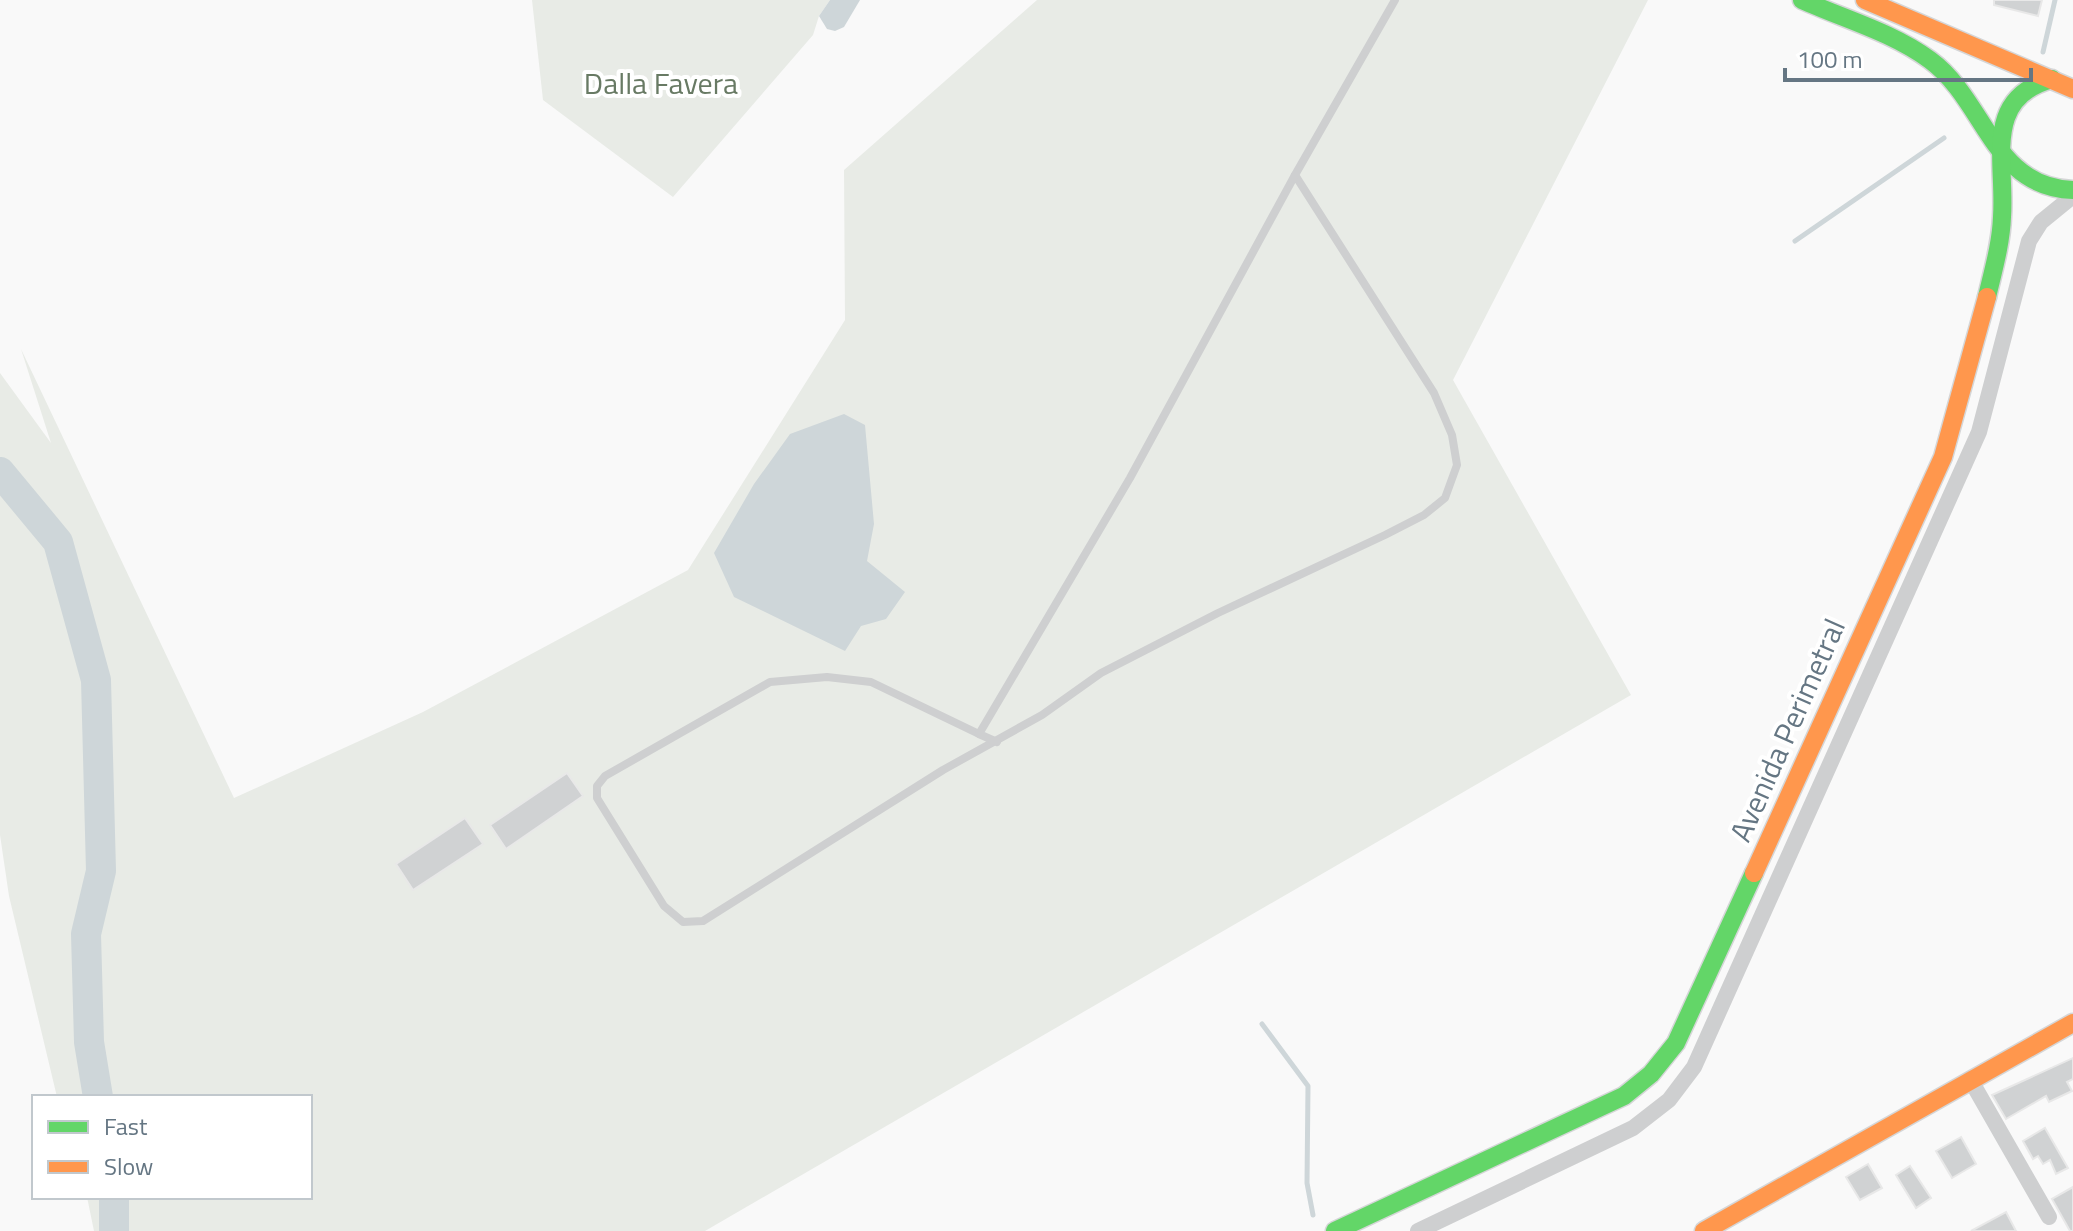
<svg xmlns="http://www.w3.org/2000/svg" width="2073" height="1231" font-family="'Titillium Web',sans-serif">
<rect width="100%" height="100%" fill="#f9f9f9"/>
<!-- green -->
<g fill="#e8ebe6">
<path d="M532 0H830L819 16 813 35 673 197 543 100Z"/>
<path d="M1037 0H1648L1453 380 1631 695 705 1231H94L87 1197H310V1097H57L9 896 0 835V373L51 443 21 349 234 798 423 712 688 570 845 320 844 170Z"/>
</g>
<!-- water -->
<g fill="#ced6d9">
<path d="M830 0H860L844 27 835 31 827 29 819 16Z"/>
<path d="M844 414 865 425 874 524 867 561 905 592 886 619 861 626 845 651 734 597 714 553 754 484 790 434Z"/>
</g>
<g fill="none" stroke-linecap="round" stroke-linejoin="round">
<!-- stream -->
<g stroke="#ced6d9" stroke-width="5">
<path d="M2043 52 2055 0"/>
<path d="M1795 241 1944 138"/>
<path d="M1262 1024 1308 1086 1307 1183 1313 1215"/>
</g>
<!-- river -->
<g stroke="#ced6d9" stroke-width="30">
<path d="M0 472 58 542 96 680 101 871 86 934 89 1042 98 1097"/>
<path d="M114 1231V1197"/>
</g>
</g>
<!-- building -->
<g fill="#d0d2d3" stroke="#e8e8e8" stroke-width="2">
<path d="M1994 0H2042L2038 16 1994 5Z"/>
<path d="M567 773 583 796 506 849 490 825Z"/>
<path d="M465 818 483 844 413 890 396 864Z"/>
<path d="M2073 1058V1079L2067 1082 2072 1091 2049 1102 2046 1096 2006 1119 1992 1095Z"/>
<path d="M2045 1128 2068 1168 2056 1174 2050 1160 2043 1164 2038 1156 2033 1159 2023 1141Z"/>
<path d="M1961 1137 1976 1164 1952 1178 1936 1151Z"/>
<path d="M1868 1164 1882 1188 1860 1200 1846 1177Z"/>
<path d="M1910 1166 1931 1198 1916 1208 1896 1175Z"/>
<path d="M2073 1187V1231H2070L2052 1199Z"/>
<path d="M2006 1212 2016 1231H1971Z"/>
</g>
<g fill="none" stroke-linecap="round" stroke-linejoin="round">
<!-- fast casing -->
<g stroke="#d5d6d7" stroke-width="21">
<g id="fast">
<path d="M1802 0C1844 19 1892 32 1930 60 1986 101 1992 187 2073 190"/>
<path d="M1987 297C1993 271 2001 244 2002 217 2006 162 1982 98 2052 79"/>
<path d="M1335 1231 1624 1096 1651 1074 1676 1043 1754 873"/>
</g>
</g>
<!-- slow casing -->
<g stroke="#d5d6d7" stroke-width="21">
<g id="slow">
<path d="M1865 0 2073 89"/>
<path d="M1754 873 1943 457 1987 297"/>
<path d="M1704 1231 2073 1023"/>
</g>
</g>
<!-- lane -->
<g stroke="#cecfd0" stroke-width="8">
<path d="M979 734 871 682 827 677 770 682 605 776 597 786V798L664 906 683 922 703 921 943 770 1042 715 1101 673 1218 613 1385 535 1424 515 1445 498 1457 465 1452 435 1434 393 1295 175"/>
<path d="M997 742 979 734 1130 478 1295 175 1395 0"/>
</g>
<!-- street -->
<g stroke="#cecfd0" stroke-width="16">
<path d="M1970 1079 2049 1217"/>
<path d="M1418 1231 1633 1128 1669 1100 1694 1067 1979 432 2029 241 2041 222 2073 196"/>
</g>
<!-- fast -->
<use href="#fast" stroke="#63d668" stroke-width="18"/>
<!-- slow -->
<use href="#slow" stroke="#ff974d" stroke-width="18"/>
</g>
<g text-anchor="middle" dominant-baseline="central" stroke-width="8" stroke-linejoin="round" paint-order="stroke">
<!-- park labels -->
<g font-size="30" fill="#687a64" stroke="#fff">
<text x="661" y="83">Dalla Favera</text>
</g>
<!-- street labels -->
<g font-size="30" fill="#657683" stroke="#fff">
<text transform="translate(1787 730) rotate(-66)">Avenida Perimetral</text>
</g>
</g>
<!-- legend -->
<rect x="32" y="1095" width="280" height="104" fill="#ffffff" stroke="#c1c8cd" stroke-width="2"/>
<rect x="48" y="1121" width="40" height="12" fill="#63d668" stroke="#c1c8cd" stroke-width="2"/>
<text x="104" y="1135" font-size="24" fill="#657683">Fast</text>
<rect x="48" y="1161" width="40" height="12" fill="#ff974d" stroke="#c1c8cd" stroke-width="2"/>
<text x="104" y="1175" font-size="24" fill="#657683">Slow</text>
<!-- scale -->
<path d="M1785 68v12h246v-12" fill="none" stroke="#657683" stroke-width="4"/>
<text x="1797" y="68" font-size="24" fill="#657683" stroke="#ffffff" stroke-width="6" paint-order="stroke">100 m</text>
</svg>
